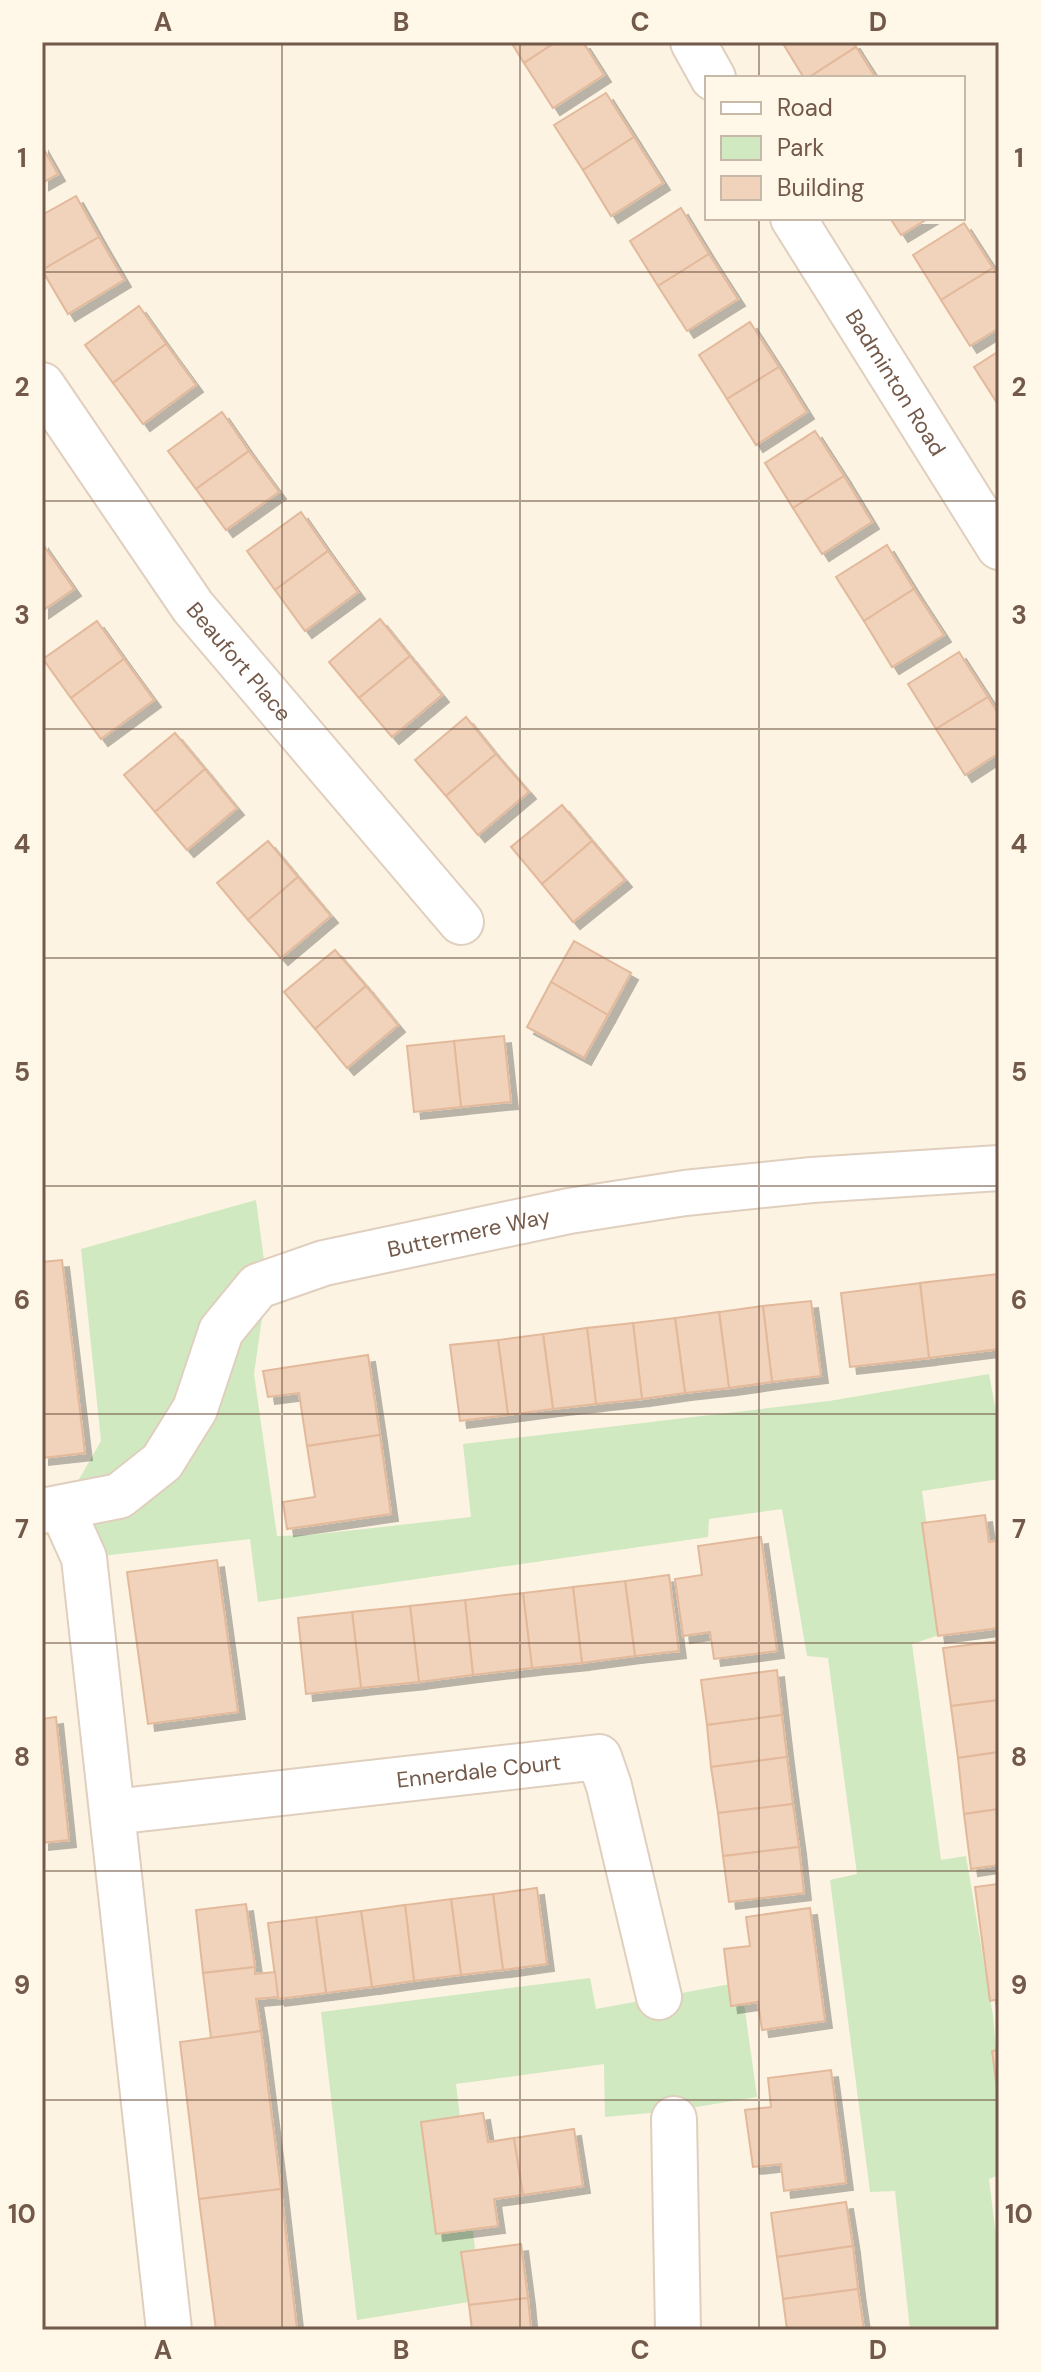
<svg xmlns="http://www.w3.org/2000/svg" width="1041" height="2372" font-family="'DM Sans',sans-serif">
<defs>
<filter id="shadow"><feDropShadow dx="7" dy="7" stdDeviation="0" flood-color="#0004"/></filter>
</defs>
<rect width="100%" height="100%" fill="#fcf3e2"/>
<!-- green -->
<g fill="#d0e9c1">
<path d="M256 1200 267 1283 254 1374 277 1536 310 1535 471 1517 463 1444 829 1401 989 1374 999 1428V1479L922 1491 942 1634 912 1644 941 1860 966 1856 993 2016 999 2080V2175L989 2179 999 2262V2330H910L895 2191 870 2192 830 1880 857 1874 828 1658 807 1656 782 1509 709 1519 708 1537 258 1602 250 1539 84 1558 62 1509 101 1441 81 1249Z"/>
<path d="M590 1978 596 2009 741 1982 757 2097 672 2111 605 2117 604 2064 456 2084 481 2300 357 2320 321 2012Z"/>
</g>
<!-- building -->
<g fill="#f1d2ba" stroke="#e3b99b" stroke-width="2" filter="url(#shadow)">
<path d="M511 42H556L524 63Z"/>
<path d="M556 42H583L604 75 553 108 524 63Z"/>
<path d="M782 42H853L856 47 808 78H804Z"/>
<path d="M856 47 876 78H808Z"/>
<path d="M606 93 634 137 583 170 554 125Z"/>
<path d="M634 137 663 183 611 216 583 170Z"/>
<path d="M42 146 58 174 42 183Z"/>
<path d="M76 196 99 237 42 270V215Z"/>
<path d="M681 208 709 254 658 286 630 241Z"/>
<path d="M890 218H929L901 235Z"/>
<path d="M964 223 993 268 941 300 913 255Z"/>
<path d="M99 237 124 280 68 314 42 270Z"/>
<path d="M709 254 738 299 687 331 658 286Z"/>
<path d="M993 268 999 278V328L970 346 941 300Z"/>
<path d="M139 306 166 344 113 383 85 345Z"/>
<path d="M750 322 779 367 727 399 699 355Z"/>
<path d="M166 344 196 385 143 424 113 383Z"/>
<path d="M999 351V406L974 367Z"/>
<path d="M779 367 807 412 756 445 727 399Z"/>
<path d="M222 412 249 451 196 489 168 451Z"/>
<path d="M815 431 844 476 793 508 765 463Z"/>
<path d="M249 451 279 492 226 530 196 489Z"/>
<path d="M844 476 872 522 822 554 793 508Z"/>
<path d="M301 512 328 551 275 590 247 551Z"/>
<path d="M42 543 74 589 42 611Z"/>
<path d="M887 545 914 589 864 621 836 577Z"/>
<path d="M328 551 358 592 305 631 275 590Z"/>
<path d="M914 589 944 635 892 667 864 621Z"/>
<path d="M380 619 410 656 359 698 329 662Z"/>
<path d="M97 621 124 659 71 698 43 659Z"/>
<path d="M959 652 988 697 936 729 908 684Z"/>
<path d="M410 656 442 695 392 737 359 698Z"/>
<path d="M124 659 154 700 101 739 71 698Z"/>
<path d="M988 697 999 715V753L965 775 936 729Z"/>
<path d="M466 717 496 754 446 796 415 760Z"/>
<path d="M175 733 205 769 155 812 124 775Z"/>
<path d="M496 754 529 792 478 835 446 796Z"/>
<path d="M205 769 237 808 187 850 155 812Z"/>
<path d="M562 805 592 841 542 884 511 847Z"/>
<path d="M268 841 298 877 248 920 217 883Z"/>
<path d="M592 841 625 880 573 922 542 884Z"/>
<path d="M298 877 331 916 281 958 248 920Z"/>
<path d="M574 941 631 973 608 1015 551 982Z"/>
<path d="M335 950 366 986 315 1029 284 992Z"/>
<path d="M551 982 608 1015 584 1058 527 1027Z"/>
<path d="M366 986 398 1025 347 1068 315 1029Z"/>
<path d="M504 1036 511 1102 461 1107 454 1041Z"/>
<path d="M454 1041 461 1107 414 1112 407 1046Z"/>
<path d="M62 1260 85 1453 42 1458V1262Z"/>
<path d="M998 1274 999 1349 929 1358 920 1283Z"/>
<path d="M920 1283 929 1358 850 1367 841 1293Z"/>
<path d="M811 1301 821 1376 772 1382 763 1306Z"/>
<path d="M763 1306 772 1382 729 1388 719 1312Z"/>
<path d="M719 1312 729 1388 685 1393 675 1318Z"/>
<path d="M675 1318 685 1393 642 1399 633 1323Z"/>
<path d="M633 1323 642 1399 596 1404 587 1328Z"/>
<path d="M587 1328 596 1404 553 1409 543 1334Z"/>
<path d="M543 1334 553 1409 508 1415 498 1340Z"/>
<path d="M498 1340 508 1415 460 1421 450 1345Z"/>
<path d="M368 1355 380 1435 307 1446 299 1393 268 1397 263 1371Z"/>
<path d="M380 1435 391 1514 287 1529 283 1502 315 1497 307 1446Z"/>
<path d="M985 1515 989 1542 999 1540V1628L938 1636 922 1523Z"/>
<path d="M761 1537 777 1651 714 1659 710 1632 683 1636 675 1579 702 1575 698 1546Z"/>
<path d="M217 1560 238 1712 148 1724 127 1572Z"/>
<path d="M669 1575 679 1651 635 1656 625 1581Z"/>
<path d="M625 1581 635 1656 582 1663 573 1587Z"/>
<path d="M573 1587 582 1663 532 1668 523 1593Z"/>
<path d="M523 1593 532 1668 473 1675 465 1600Z"/>
<path d="M465 1600 473 1675 419 1682 410 1606Z"/>
<path d="M410 1606 419 1682 361 1688 352 1612Z"/>
<path d="M352 1612 361 1688 306 1694 298 1618Z"/>
<path d="M999 1641V1700L951 1706 943 1648Z"/>
<path d="M777 1670 782 1715 707 1725 701 1680Z"/>
<path d="M999 1700V1752L958 1758 951 1706Z"/>
<path d="M782 1715 787 1757 711 1767 707 1725Z"/>
<path d="M56 1717 69 1840 42 1843V1719Z"/>
<path d="M999 1752V1809L964 1814 958 1758Z"/>
<path d="M787 1757 793 1804 718 1813 711 1767Z"/>
<path d="M793 1804 799 1847 723 1856 718 1813Z"/>
<path d="M999 1809V1865L971 1869 964 1814Z"/>
<path d="M799 1847 804 1893 729 1902 723 1856Z"/>
<path d="M999 1884V1999L990 2001 975 1887Z"/>
<path d="M537 1888 547 1964 503 1970 493 1894Z"/>
<path d="M493 1894 503 1970 461 1975 451 1899Z"/>
<path d="M451 1899 461 1975 414 1981 405 1905Z"/>
<path d="M246 1904 255 1967 203 1973 196 1910Z"/>
<path d="M405 1905 414 1981 372 1987 361 1911Z"/>
<path d="M810 1908 825 2021 762 2030 758 2002 731 2006 724 1949 750 1946 746 1917Z"/>
<path d="M361 1911 372 1987 326 1993 316 1917Z"/>
<path d="M316 1917 326 1993 278 1999 268 1923Z"/>
<path d="M255 1967V1974L275 1972 278 1997 256 1999 261 2031 211 2038 203 1973Z"/>
<path d="M261 2031 281 2189 199 2199 180 2042Z"/>
<path d="M999 2050V2103L992 2051Z"/>
<path d="M831 2070 846 2183 784 2191 781 2164 753 2167 745 2110 771 2107 768 2078Z"/>
<path d="M483 2113 488 2142 514 2138 523 2195 494 2199 498 2226 436 2234 421 2122Z"/>
<path d="M574 2129 583 2186 523 2195 514 2138Z"/>
<path d="M281 2189 297 2330H216L199 2199Z"/>
<path d="M846 2202 853 2246 777 2257 771 2213Z"/>
<path d="M521 2244 528 2298 469 2305 461 2252Z"/>
<path d="M853 2246 858 2289 783 2299 777 2257Z"/>
<path d="M858 2289 864 2330H787L783 2299Z"/>
<path d="M528 2298 531 2330H472L469 2305Z"/>
</g>
<g fill="none" stroke-linecap="round" stroke-linejoin="round">
<!-- minor casing -->
<g stroke="#e0cfbe" stroke-width="48">
<g id="minor">
<path d="M693 42 713 78"/>
<path id="s1" d="M793 218 999 547"/>
<path id="s2" d="M42 385 193 607 461 922"/>
<path d="M62 1509 84 1558 169 2330"/>
<path id="s3" d="M42 1511 119 1496 162 1462 195 1409 221 1331 258 1286 324 1263 569 1211 685 1193 812 1180 999 1168"/>
<path id="s4" d="M113 1812 599 1757 609 1786 659 1997"/>
<path d="M674 2119 678 2330"/>
</g>
</g>
<!-- minor -->
<use href="#minor" stroke="#fff" stroke-width="44"/>
</g>
<!-- grid -->
<path fill="none" stroke="#735949" stroke-width="2" stroke-opacity="0.55" d="M282 42V2330M520 42V2330M759 42V78M759 218V2330M42 272H999M42 501H999M42 729H999M42 958H999M42 1186H999M42 1414H999M42 1643H999M42 1871H999M42 2100H999"/>
<g text-anchor="middle" dominant-baseline="central" stroke-width="7" stroke-linejoin="round" paint-order="stroke">
<!-- street labels -->
<g font-size="22" fill="#735949" stroke="#fff7e8">
<text stroke="none"><textPath href="#s1" startOffset="194">Badminton Road</textPath></text>
<text stroke="none"><textPath href="#s2" startOffset="340">Beaufort Place</textPath></text>
<text stroke="none"><textPath href="#s3" startOffset="554">Buttermere Way</textPath></text>
<text stroke="none"><textPath href="#s4" startOffset="368">Ennerdale Court</textPath></text>
</g>
</g>
<!-- border -->
<rect width="1041" height="2372" fill="none" stroke="#fff7e8" stroke-width="88"/>
<!-- legend -->
<rect x="705" y="76" width="260" height="144" fill="#fff7e8" stroke="#c7b8a8" stroke-width="2"/>
<rect x="721" y="102" width="40" height="12" fill="#ffffff" stroke="#c7b8a8" stroke-width="2"/>
<text x="777" y="116" font-size="24" fill="#735949">Road</text>
<rect x="721" y="136" width="40" height="24" fill="#d0e9c1" stroke="#c7b8a8" stroke-width="2"/>
<text x="777" y="156" font-size="24" fill="#735949">Park</text>
<rect x="721" y="176" width="40" height="24" fill="#f1d2ba" stroke="#c7b8a8" stroke-width="2"/>
<text x="777" y="196" font-size="24" fill="#735949">Building</text>
<rect x="44" y="44" width="953" height="2284" fill="none" stroke="#735949" stroke-width="3"/>
<g font-size="26" text-anchor="middle" font-weight="bold" fill="#735949">
<text x="163" y="31">A</text>
<text x="401" y="31">B</text>
<text x="640" y="31">C</text>
<text x="878" y="31">D</text>
<text x="22" y="167">1</text>
<text x="1019" y="167">1</text>
<text x="22" y="396">2</text>
<text x="1019" y="396">2</text>
<text x="22" y="624">3</text>
<text x="1019" y="624">3</text>
<text x="22" y="853">4</text>
<text x="1019" y="853">4</text>
<text x="22" y="1081">5</text>
<text x="1019" y="1081">5</text>
<text x="22" y="1309">6</text>
<text x="1019" y="1309">6</text>
<text x="22" y="1538">7</text>
<text x="1019" y="1538">7</text>
<text x="22" y="1766">8</text>
<text x="1019" y="1766">8</text>
<text x="22" y="1994">9</text>
<text x="1019" y="1994">9</text>
<text x="22" y="2223">10</text>
<text x="1019" y="2223">10</text>
<text x="163" y="2359">A</text>
<text x="401" y="2359">B</text>
<text x="640" y="2359">C</text>
<text x="878" y="2359">D</text>
</g>
</svg>
